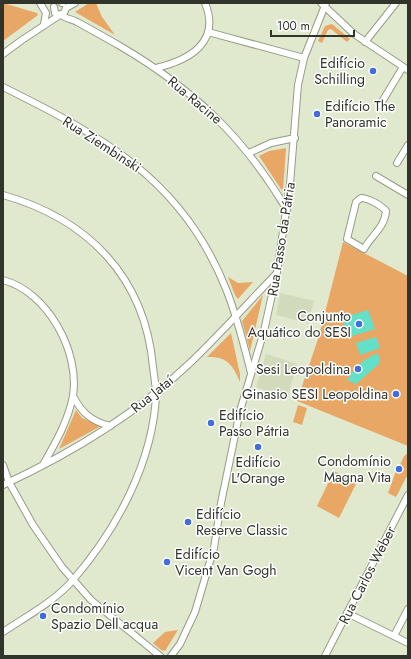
<svg xmlns="http://www.w3.org/2000/svg" width="411" height="659" font-family="Jost,sans-serif">
<rect width="100%" height="100%" fill="#e0e8ce"/>
<!-- built -->
<g fill="#d1dbbc">
<path d="M280 293 314 301 308 323 276 315Z"/>
<path d="M266 354 297 364 287 399 256 387Z"/>
</g>
<!-- green -->
<g fill="#e9a766">
<path d="M3 3 37 13 38 15 3 41Z"/>
<path d="M89 3H96L102 17 115 35 75 12Z"/>
<path d="M332 24 350 39 347 42 331 29 328 30 322 43 318 41 325 26Z"/>
<path d="M286 148 283 192 259 156 269 151Z"/>
<path d="M343 242 408 276V446L297 401 319 336Z"/>
<path d="M228 277 238 283 253 282 238 299 235 295Z"/>
<path d="M263 295 250 351 242 321Z"/>
<path d="M231 333 240 374V382C233 365 227 356 207 357Z"/>
<path d="M298 405 307 408 302 425 293 422Z"/>
<path d="M76 410 82 418 101 426 59 449Z"/>
<path d="M408 453V474L396 497 388 493 396 471 400 473 403 467 400 465 404 456Z"/>
<path d="M334 471 357 482 339 518 317 506Z"/>
<path d="M178 630 165 651 161 650 153 643 165 632Z"/>
</g>
<!-- water -->
<g fill="#64dfc8">
<path d="M368 310 375 329 349 337 342 318Z"/>
<path d="M376 337 380 348 360 355 356 343Z"/>
<path d="M378 353 380 363 356 384 347 380C354 367 364 359 378 353Z"/>
</g>
<g fill="none" stroke-linecap="round" stroke-linejoin="round">
<!-- minor casing -->
<g stroke="#959d85" stroke-width="8">
<g id="minor">
<path d="M40 3 46 13 44 24"/>
<path d="M62 3H63"/>
<path d="M321 3 354 34 408 70"/>
<path d="M54 7 55 13 58 15 64 13 66 8"/>
<path d="M66 8 75 3"/>
<path d="M61 15C66 19 72 19 77 22 92 30 106 38 120 46 193 89 244 137 287 210"/>
<path d="M208 32 304 58"/>
<path d="M365 42 396 3"/>
<path d="M3 54 22 40 60 15"/>
<path d="M156 68C190 60 221 42 205 3"/>
<path d="M3 87C102 136 183 180 226 289 237 316 244 345 251 373"/>
<path d="M380 105 403 67"/>
<path d="M249 153 271 143 295 138"/>
<path d="M397 163 408 145"/>
<path d="M376 176 408 195"/>
<path d="M3 195C88 219 145 277 153 367 154 376 156 386 156 395 153 462 117 529 73 580 55 601 27 616 3 632"/>
<path d="M361 198C368 198 381 205 386 211 385 227 371 236 364 249L347 239 356 202Z"/>
<path d="M3 280C48 292 80 352 73 396 68 421 56 442 44 463"/>
<path d="M73 396C82 413 91 421 110 426"/>
<path d="M3 465 9 482 33 525 62 567 91 600 160 656"/>
<path d="M3 485C70 454 136 414 190 363 220 334 248 303 276 274"/>
<path d="M347 613 408 643"/>
<path d="M394 636 408 609"/>
<path d="M171 656 180 644 195 612 214 548 221 503 240 411 264 331 277 272 290 184 298 85 304 58 326 3"/>
<path d="M325 656 408 495"/>
</g>
</g>
<!-- minor -->
<use href="#minor" stroke="#fff" stroke-width="6"/>
</g>
<!-- markers -->
<g fill="#436ddf" stroke="#fff" stroke-width="1.5">
<circle cx="373" cy="71" r="4"/>
<circle cx="317" cy="114" r="4"/>
<circle cx="359" cy="324" r="4"/>
<circle cx="358" cy="369" r="4"/>
<circle cx="396" cy="394" r="4"/>
<circle cx="211" cy="423" r="4"/>
<circle cx="258" cy="447" r="4"/>
<circle cx="399" cy="469" r="4"/>
<circle cx="188" cy="522" r="4"/>
<circle cx="167" cy="562" r="4"/>
<circle cx="43" cy="616" r="4"/>
</g>
<g text-anchor="middle" dominant-baseline="central" stroke-width="3" stroke-linejoin="round" paint-order="stroke">
<!-- poi labels -->
<g font-size="14" fill="#31342a" stroke="#fff" text-anchor="end">
<text x="365" y="63">Edifício<tspan x="365" dy="16">Schilling</tspan></text>
<text x="325" y="106" text-anchor="start">Edifício The<tspan x="325" dy="16">Panoramic</tspan></text>
<text x="351" y="316">Conjunto<tspan x="351" dy="16">Aquático do SESI</tspan></text>
<text x="350" y="369">Sesi Leopoldina</text>
<text x="388" y="394">Ginasio SESI Leopoldina</text>
<text x="219" y="415" text-anchor="start">Edifício<tspan x="219" dy="16">Passo Pátria</tspan></text>
<text x="391" y="461">Condomínio<tspan x="391" dy="16">Magna Vita</tspan></text>
<text x="258" y="462" text-anchor="middle">Edifício<tspan x="258" dy="16">L'Orange</tspan></text>
<text x="196" y="514" text-anchor="start">Edifício<tspan x="196" dy="16">Reserve Classic</tspan></text>
<text x="175" y="554" text-anchor="start">Edifício<tspan x="175" dy="16">Vicent Van Gogh</tspan></text>
<text x="51" y="608" text-anchor="start">Condomínio<tspan x="51" dy="16">Spazio Dell acqua</tspan></text>
</g>
<!-- street labels -->
<g font-size="14" fill="#31342a" stroke="#fff">
<text transform="translate(195 100) rotate(40)">Rua Racine</text>
<text transform="translate(102 144) rotate(33)">Rua Ziembinski</text>
<text transform="translate(281 239) rotate(-81)">Rua Passo da Pátria</text>
<text transform="translate(152 394) rotate(-39)">Rua Jataí</text>
<text transform="translate(367 575) rotate(-63)">Rua Carlos Weber</text>
</g>
</g>
<!-- border -->
<rect width="411" height="659" fill="none" stroke="#31342a" stroke-width="8"/>
<!-- scale -->
<path d="M271 30v6h83v-6" fill="none" stroke="#31342a" stroke-width="2"/>
<text x="277" y="30" font-size="12" fill="#31342a" stroke="#ffffff" stroke-width="3" paint-order="stroke">100 m</text>
</svg>
